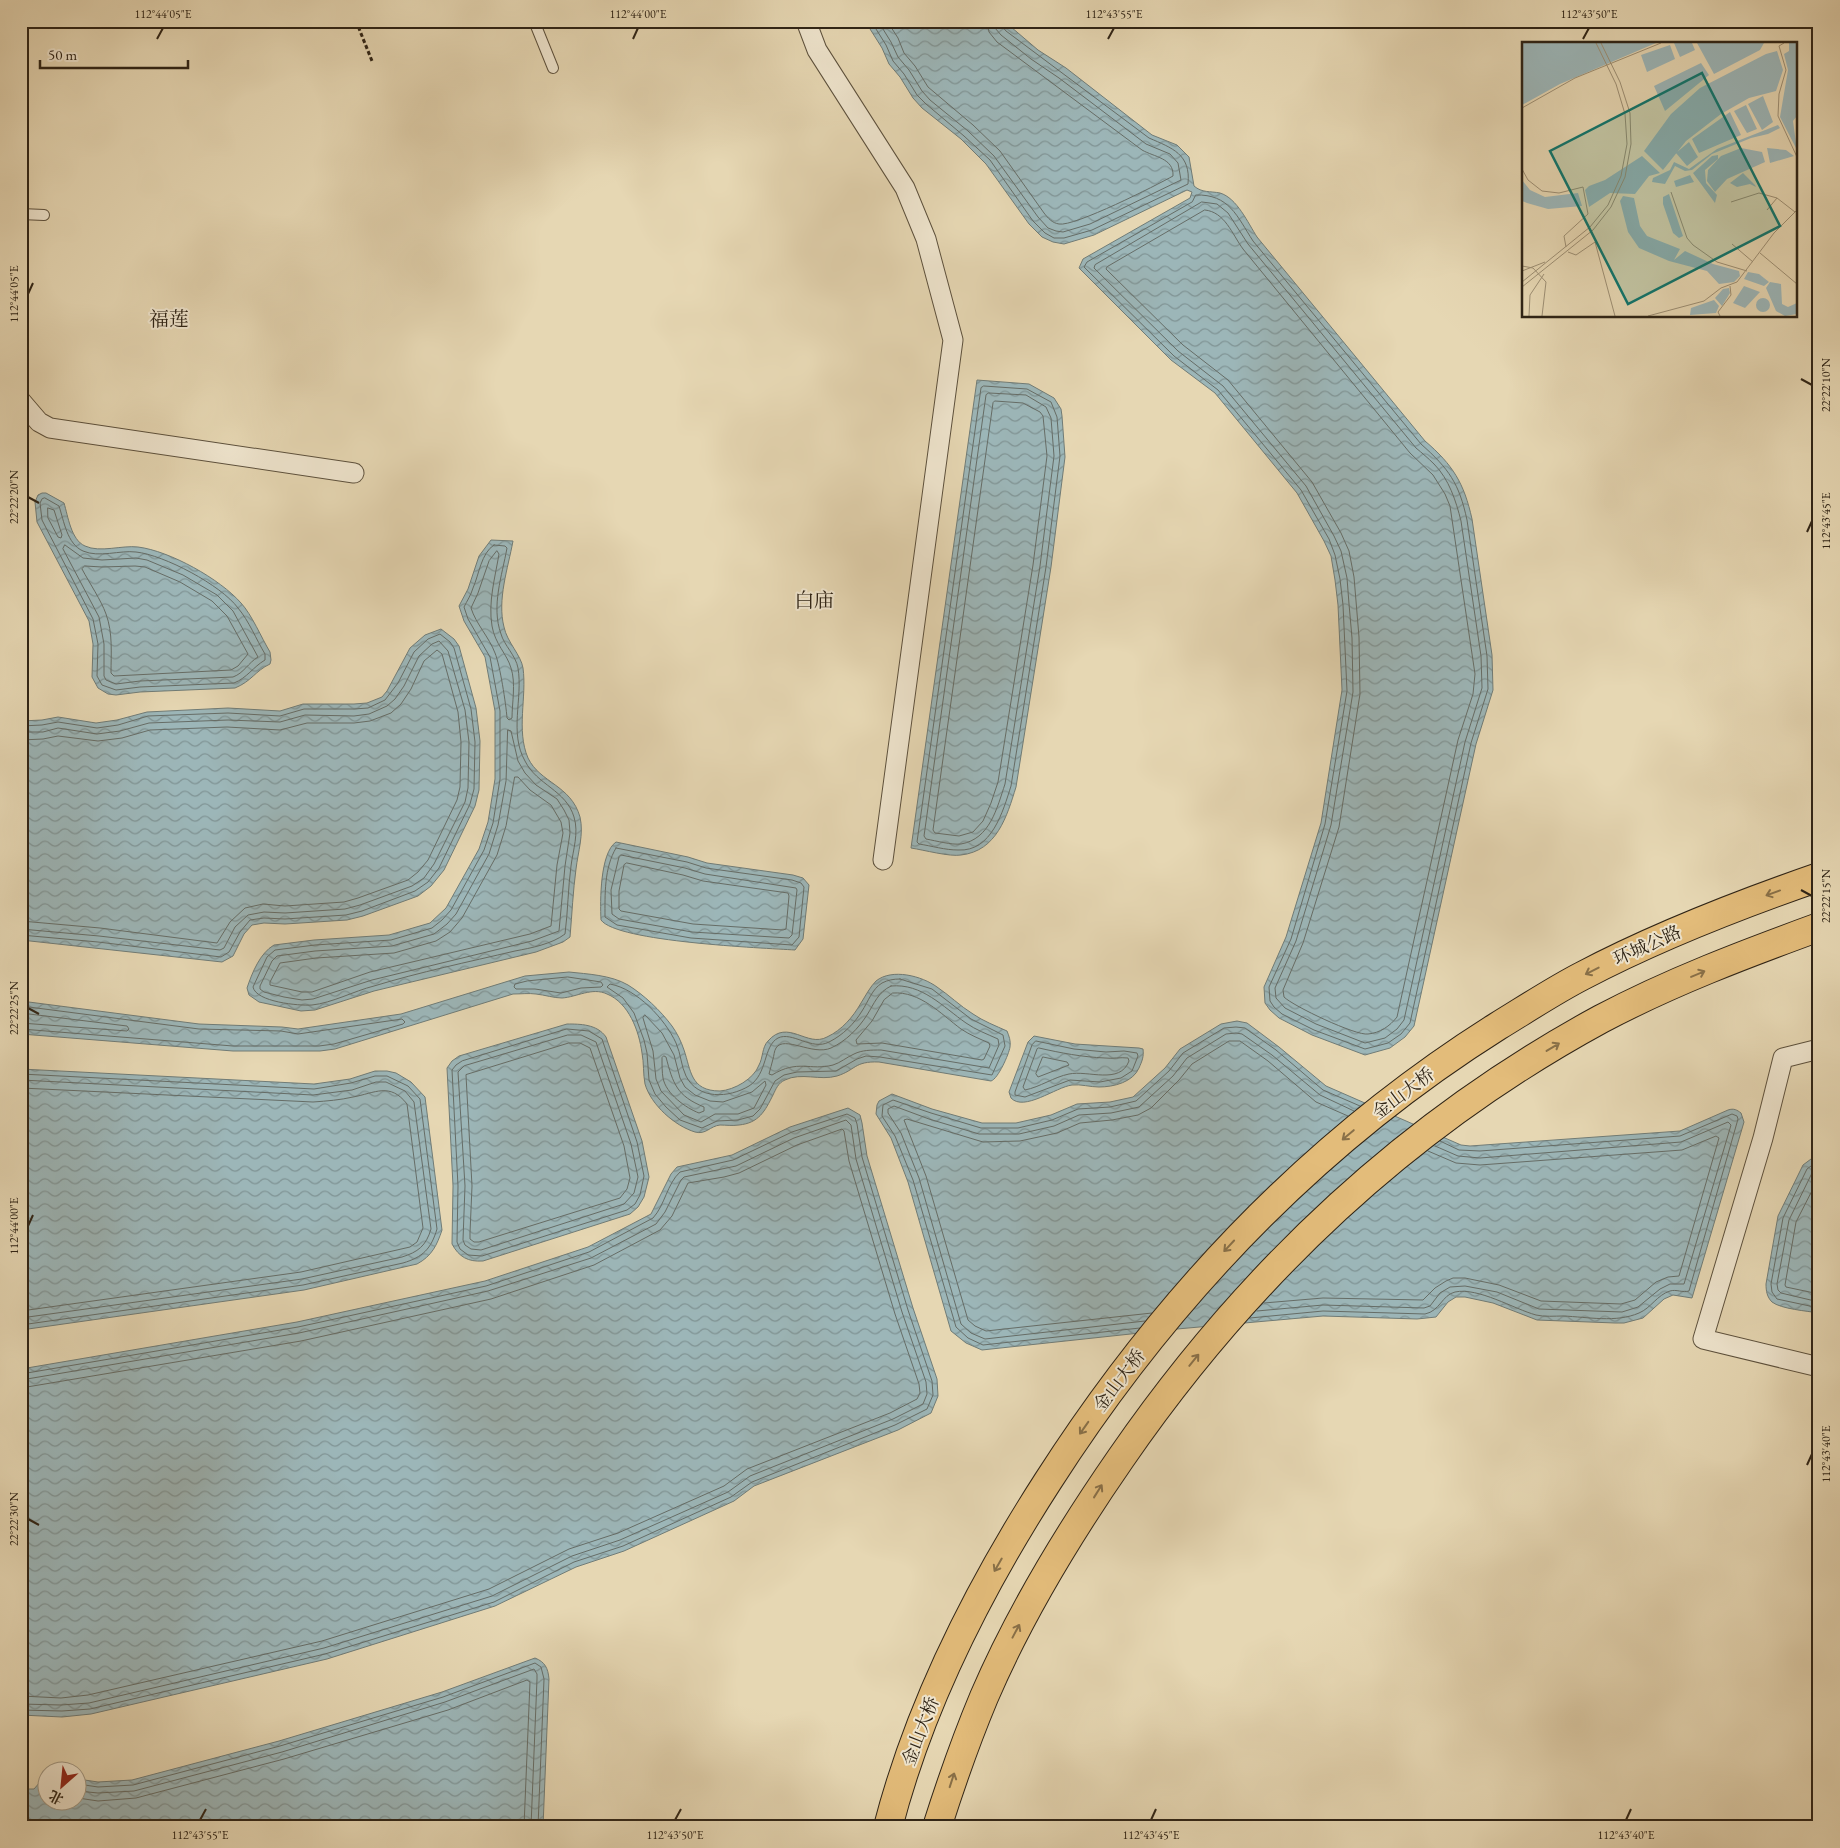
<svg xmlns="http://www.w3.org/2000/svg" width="1840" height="1848" font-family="'EB Garamond','Noto Serif SC',serif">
<defs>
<pattern id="water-waves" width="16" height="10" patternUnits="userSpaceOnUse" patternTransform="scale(1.25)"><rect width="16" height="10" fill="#9cb6b8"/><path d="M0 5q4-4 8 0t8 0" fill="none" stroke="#809495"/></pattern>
</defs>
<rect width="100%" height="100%" fill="#e6d7b3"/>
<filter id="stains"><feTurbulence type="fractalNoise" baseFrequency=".004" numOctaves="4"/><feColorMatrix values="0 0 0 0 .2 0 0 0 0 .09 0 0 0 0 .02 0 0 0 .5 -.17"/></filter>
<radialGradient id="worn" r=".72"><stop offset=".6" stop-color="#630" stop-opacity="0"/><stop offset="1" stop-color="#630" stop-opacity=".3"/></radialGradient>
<!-- water -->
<g fill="url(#water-waves)" stroke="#707c77">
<path d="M865 21H1004L1038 50 1066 68 1152 135 1177 145 1189 157 1194 186C1202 193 1210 191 1220 193 1237 198 1248 223 1257 237L1425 441C1453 465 1464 483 1472 519L1492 655 1493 690 1476 744 1414 1026 1405 1037 1390 1048 1365 1055 1312 1035 1279 1018 1270 1010 1265 1003 1264 987 1286 937 1321 823 1342 690 1338 605 1335 580 1331 556 1324 541 1297 493 1215 393 1171 360 1079 268 1083 259 1190 198 1192 192 1187 190 1094 235 1064 244 1053 242 1042 237 1029 224 986 164 961 139 922 108 913 98 900 77 889 64 882 48Z"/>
<path d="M977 380 1029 384 1054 398 1061 409 1062 416 1065 457 1051 567 1016 787C1007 816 997 851 961 855 950 857 924 850 911 848Z"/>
<path d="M42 493H46L64 503C68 516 71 540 85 546 100 553 122 545 138 547 170 551 220 579 241 603 252 615 261 637 270 652L271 660 270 664C255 671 252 681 235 688L140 692 116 695 108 694 98 688 92 677 93 644 89 621 37 522 35 502 38 495Z"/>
<path d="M491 540 513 541C508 568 497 600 504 627 507 642 521 655 523 668 527 697 516 730 528 758 540 783 571 785 580 817 584 834 578 852 576 869 573 891 572 914 570 937L563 942 536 952 374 991 315 1010 301 1011 259 1002 249 995 247 988C252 973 260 953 274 945L314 940 389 935 430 923 446 908 479 849 488 822 495 779V711L485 657 464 621 459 606 468 589 479 556Z"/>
<path d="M441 629 454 639 459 646 476 708 480 741 479 790 475 806 444 870 431 886 418 896 363 916 347 920 285 924 264 923 252 925 244 934 233 956 222 962 21 940V721L42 720 58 717 96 723 117 720 147 712 228 708 280 711 303 704H354L367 703 382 697 387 691 410 648 425 635Z"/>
<path d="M616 842 688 857 707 863 793 875 803 878 809 885 803 939 795 950C763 948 617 942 601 920 600 901 600 853 616 842Z"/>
<path d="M569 972C587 974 611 975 628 985 644 995 660 1010 672 1026 677 1033 681 1041 684 1050 691 1070 690 1091 720 1091 734 1090 754 1079 759 1065 763 1058 762 1047 768 1041 788 1018 807 1048 827 1037 842 1030 853 1017 861 1003 866 995 870 987 876 981 892 968 922 976 937 987 949 995 960 1006 973 1014 983 1021 996 1026 1007 1031 1009 1036 1011 1041 1010 1047 1009 1054 998 1079 991 1081L879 1062C854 1061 856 1070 837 1076 820 1081 801 1072 785 1080 778 1083 776 1089 773 1095 765 1111 759 1123 739 1125 732 1126 726 1125 720 1125 710 1126 706 1135 695 1132 675 1126 651 1105 645 1084 643 1074 644 1063 642 1053 639 1031 629 1003 607 994 592 987 577 997 562 998 554 998 545 995 536 994 529 993 521 994 513 994L335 1049 320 1051H233L21 1034V1001L199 1024 282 1027 298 1029 401 1014 525 976Z"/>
<path d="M1237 1021 1247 1023 1279 1047 1326 1086 1461 1145 1470 1146 1680 1131 1728 1110C1734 1108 1737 1110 1741 1113L1744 1122 1692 1298 1673 1295 1664 1299 1643 1318 1624 1323H1615L1537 1320 1493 1303 1465 1297H1456L1448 1302 1436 1317 1417 1319 1323 1316 1177 1329 982 1350 966 1343 951 1331 908 1182 891 1138 876 1114 877 1105 879 1101 892 1094 932 1109 982 1123H1016L1051 1115 1077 1104 1110 1102 1133 1097 1165 1068 1180 1049 1221 1024Z"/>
<path d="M567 1024C580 1024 597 1024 606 1037L642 1141 649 1177 644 1197 638 1207 630 1214 483 1261C468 1262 459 1257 452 1244L453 1186 447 1068 452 1061 459 1056Z"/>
<path d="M1034 1036 1075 1044 1139 1048 1143 1049C1144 1057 1142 1061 1139 1068 1133 1082 1114 1087 1099 1087 1090 1087 1081 1084 1072 1085 1056 1087 1024 1112 1011 1098L1009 1092 1028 1042Z"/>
<path d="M21 1069 314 1084 350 1079 375 1071H387L396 1073 411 1082 425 1097 442 1230C437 1245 432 1256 417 1264L304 1290 21 1330Z"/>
<path d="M848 1108 860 1115 862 1123 867 1156 913 1308 937 1379 938 1396 931 1413 898 1430 754 1486 734 1501 624 1551 576 1567 495 1606 327 1659 91 1714 62 1717 21 1715V1369L297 1322 485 1281 588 1247 651 1214 671 1174 677 1167 732 1155 790 1127Z"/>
<path d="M1819 1155V1313C1807 1311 1781 1309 1772 1302 1767 1297 1766 1291 1766 1284L1778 1216 1803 1165 1815 1156Z"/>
<path d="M535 1658C545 1662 548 1668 549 1679L543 1827H21V1789H34L47 1774 48 1800H78V1779L98 1782 132 1780 279 1741 442 1692Z"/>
</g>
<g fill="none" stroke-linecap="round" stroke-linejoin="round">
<!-- shore -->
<g stroke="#666d67" stroke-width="1">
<path d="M871 21 886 45 893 61 904 74 917 95 926 104 964 136 990 160 1033 221 1045 233 1054 238H1064L1092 230 1188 184C1191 154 1172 148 1149 138L1006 31 1001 25 1000 21"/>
<path d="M878 21 891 42 898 57 909 70 922 91 930 100 968 131 994 156 1038 217 1048 228 1056 231 1063 232 1090 224 1181 180 1178 163 1170 154 1146 144 1059 78 1031 59 1001 35 995 28 994 21"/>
<path d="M887 21 898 38 904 53 915 66 928 87 973 125 1000 151 1044 213C1048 218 1052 223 1059 224 1074 227 1157 185 1173 176 1174 158 1154 157 1142 150L997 42 989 32 987 21"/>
<path d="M1196 195C1229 194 1237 216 1253 241L1421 444C1449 469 1459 483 1467 520L1487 656 1488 689 1471 743 1410 1023 1401 1034 1388 1043 1365 1049 1314 1030 1282 1014 1274 1007 1270 1001 1269 987 1291 939 1325 824 1347 691 1343 605 1340 579 1335 555 1329 539 1301 490 1218 390 1174 356 1084 267 1087 262 1192 202Z"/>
<path d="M1202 202 1217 204 1228 213 1248 244 1416 448C1422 453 1428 458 1434 464 1449 479 1456 501 1461 521L1481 656 1482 688 1465 742 1404 1020 1397 1029 1385 1038 1365 1043 1316 1024 1285 1008 1276 998 1275 988 1296 941 1331 825 1353 692 1352 638 1349 604 1347 578 1341 551 1334 536 1306 486 1223 386 1178 351 1094 268 1095 265Z"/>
<path d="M1205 210C1225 212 1232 234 1243 249L1410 453 1433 475 1445 494 1450 506 1475 674 1473 694 1458 740 1397 1017C1390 1026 1380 1033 1368 1034 1356 1036 1293 1006 1284 997L1283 990 1303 943 1339 827 1360 694 1359 637 1354 577 1349 551 1341 533 1312 482 1228 380 1183 345 1106 269 1107 267Z"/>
<path d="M984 386 1027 389 1051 402 1057 417 1060 456 1046 567 1011 786C1003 811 992 852 958 850 945 850 932 846 919 844L917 842 981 388Z"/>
<path d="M989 393 1026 395 1046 407 1051 418 1054 456 1040 566 1005 784C997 808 990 839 961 844 951 845 937 841 926 839L924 836 986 395Z"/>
<path d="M995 401 1023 403 1040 412 1043 416 1047 456 1033 565 998 782 991 803 983 821 973 832 959 836 935 833 933 830 993 403Z"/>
<path d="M45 498 59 506C64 521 67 544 83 551 99 558 120 550 136 552 164 555 221 585 238 608 249 621 256 639 265 654V660C253 667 247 678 234 683L140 687 116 690 102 685 97 676 98 644 93 619 42 520 40 503 42 499Z"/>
<path d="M48 508 54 510 62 535 61 538 58 537 48 518Z"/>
<path d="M65 545 83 558 102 560 136 558 147 560 183 575 217 595 233 611 258 657C248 663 244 673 233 677L140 681 116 684 106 680 104 676V644L99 617 63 549Z"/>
<path d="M494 545 505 546 507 548C502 576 491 606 501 634 504 645 516 656 518 668 523 698 509 733 525 761 537 785 566 790 574 817 579 833 573 850 571 866 568 888 568 911 565 934 552 944 531 948 515 951 468 962 420 972 374 986 354 991 332 1003 312 1005 299 1006 256 1002 253 987L267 957 275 950 315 945 391 940 432 928 442 920 451 910 484 850 493 823 500 779V711L490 657 468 619 464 607C467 601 471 595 473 588 479 575 481 553 494 545Z"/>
<path d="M497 551 499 554C495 578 488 602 492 626 495 644 507 654 511 668 516 683 512 703 512 718L509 720 507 718C506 704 500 665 495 653 489 637 476 624 471 608L478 593 489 561Z"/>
<path d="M85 566 102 567 135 566 145 567 180 582 212 601 227 616 248 654 238 666 231 670 114 676 111 673C111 654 113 633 106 614 101 600 90 584 82 569Z"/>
<path d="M21 726 42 725 58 722 97 728 118 725 148 716 228 713 280 716 304 709H354L368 708 385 700 398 683 414 652 428 639 440 634 450 642 454 648 471 709 475 742 474 789 470 804 439 868 428 882 415 891 362 911 346 915 285 919 264 918 250 920 240 932 229 952 221 957 98 942 21 935"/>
<path d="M508 730 511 731 518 761 525 773 536 785 557 799 564 810 569 820 570 833 565 866 559 931 532 941 372 980 313 999 302 1000 284 997 264 992 260 989V986L272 961 277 956 315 951 392 946 434 934 447 924 456 914 489 854 498 825 506 781Z"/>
<path d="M21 732H43L58 728 97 734 120 731 149 723 228 720 280 722 305 715 354 716 369 714 387 706 395 699 404 686 419 656 432 644 439 641 448 651 465 710 469 742 468 788 465 802 434 864 424 878 412 886 360 905 345 909 285 913 264 912 248 915 235 927 224 948 220 950 99 936 21 929"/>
<path d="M21 740 43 739 58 736 98 741 122 738 150 730 227 727 280 730 307 723H354L370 721 391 713 401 704 411 689 424 661 437 650 442 654 458 712 461 742 460 787 457 800 428 860 418 872 408 880 358 898 344 902 285 906 263 904 245 908 230 922 217 943 100 928 21 921"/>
<path d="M515 777H518L530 790 551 805 561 822 563 833 557 865 551 926 530 934 370 972 312 992H302L270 985V982L280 963 316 958 394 953 436 941 450 932 462 918 497 855 506 826Z"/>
<path d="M616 848 687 862 706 868 792 880 801 883 804 887 799 937 792 945 691 938 617 925 605 917C605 895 604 868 616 848Z"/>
<path d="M621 855 685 868 705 874 796 888 797 890 792 935 789 938 692 932 619 919 612 914 611 890 619 857Z"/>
<path d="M627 863 683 875 703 881 788 893 789 896 786 929 783 930 693 924 621 911 619 909V891L624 865Z"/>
<path d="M568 977 601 982 603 985 601 987 581 988 561 993 535 989H516L514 987 515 984 527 981Z"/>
<path d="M900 979 932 989 971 1019 1003 1035 1005 1046 992 1075 880 1057 866 1056 857 1059 836 1071 797 1072 784 1075 775 1081 760 1109 753 1116 738 1120 717 1121 702 1128 680 1120 666 1107 655 1094 649 1080 647 1053 644 1040 634 1013 623 998 607 987 610 984C637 989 665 1019 676 1043 681 1054 681 1066 686 1076 698 1100 729 1098 749 1086 768 1074 763 1046 778 1038 792 1031 812 1051 829 1042 843 1035 854 1024 862 1011 868 1002 872 989 882 983 888 980 893 979 900 979Z"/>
<path d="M891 986C922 983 943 1007 966 1023 976 1030 987 1034 998 1039L999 1045 989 1068 881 1050C871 1050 862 1050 854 1054 847 1057 840 1063 833 1065 810 1071 798 1059 772 1075L769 1074C770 1069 772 1064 773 1059 774 1056 774 1051 776 1048 784 1035 813 1056 831 1048 846 1041 858 1029 867 1015 874 1004 878 992 891 986Z"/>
<path d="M893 993C920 991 941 1014 961 1029 970 1035 980 1039 989 1043L990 1046 984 1059 982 1060 882 1043 857 1044 856 1040 872 1021 884 1000Z"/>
<path d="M21 1006 199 1029 281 1031 298 1034 402 1019 405 1022 403 1024 334 1044 319 1046H233L21 1029"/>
<path d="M21 1013 127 1026 129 1029 127 1031 21 1023"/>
<path d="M645 1015 662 1033 674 1055 680 1078 685 1087 695 1095 710 1101 723 1102 752 1092 765 1081 766 1085 754 1108 738 1114H715L701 1122 684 1115 661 1091 656 1079 653 1051 643 1018Z"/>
<path d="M567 1029 589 1031 602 1039 637 1142 644 1176 640 1195 635 1204 627 1210 482 1256 468 1255 460 1249 457 1242 458 1186 452 1070 456 1065 462 1061Z"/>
<path d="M568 1035H581L596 1042 631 1144 638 1177 634 1193 624 1204 481 1250 471 1249 465 1245 463 1240 465 1186 458 1072 464 1066Z"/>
<path d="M1036 1041 1074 1049 1106 1052 1124 1051 1137 1053 1138 1056 1132 1071 1121 1078 1100 1082 1070 1080 1025 1097 1015 1095V1092L1032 1045Z"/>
<path d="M569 1043H580L590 1048 624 1146 630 1178 627 1189 620 1198 479 1242H474L470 1239V1233L472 1186 466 1075Z"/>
<path d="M1039 1048C1061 1053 1082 1057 1105 1058 1113 1059 1120 1057 1128 1058L1129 1061C1120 1085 1088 1070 1069 1074 1054 1077 1040 1087 1025 1090L1023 1087 1037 1049Z"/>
<path d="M664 1056 666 1057C673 1084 677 1096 704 1107V1111L699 1113C686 1108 666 1094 663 1078 662 1072 662 1065 662 1058Z"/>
<path d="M1043 1057 1067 1062 1069 1065 1038 1077 1036 1074Z"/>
<path d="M21 1074 314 1089 351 1083 375 1076H387L408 1086 420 1099 437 1229C431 1249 423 1257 403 1263L303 1285 21 1325"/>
<path d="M21 1080 313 1095 352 1090 376 1082H386L405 1091 414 1102 431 1229C426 1246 418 1252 402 1257L302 1279 21 1318"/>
<path d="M21 1088 313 1102C327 1101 340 1100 353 1097 375 1093 390 1082 407 1104L423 1228 417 1242 410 1247 301 1272 21 1311"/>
<path d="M1819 1160 1807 1169 1783 1218 1771 1284 1772 1292 1777 1299 1819 1308"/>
<path d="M1819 1167 1812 1173 1789 1220 1777 1284 1778 1290 1781 1293 1819 1302"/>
<path d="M1819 1177 1796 1222 1785 1285 1786 1287 1819 1294"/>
<path d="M1264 1303 1323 1298 1423 1300 1435 1288 1446 1281 1453 1278H1465L1499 1285 1541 1301 1621 1304 1635 1300 1656 1282 1668 1277 1679 1276 1719 1138 1716 1136 1682 1150 1480 1165 1456 1163 1428 1151"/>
<path d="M1257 1311 1323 1305 1424 1308 1430 1306 1440 1293 1450 1287 1465 1286 1497 1292 1539 1309 1622 1312 1638 1307 1660 1289 1670 1284H1684L1731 1125 1728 1122 1681 1142 1480 1158 1458 1156 1435 1146"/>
<path d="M1152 1313 986 1331 975 1326 968 1320 926 1176 904 1120 907 1119 983 1142 1020 1141 1057 1133 1080 1123 1112 1120 1138 1115 1151 1108 1179 1080 1192 1064 1229 1041H1240L1268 1061 1316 1102 1348 1116"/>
<path d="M1250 1318 1323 1311 1425 1314C1440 1311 1442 1295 1455 1292 1478 1287 1514 1309 1536 1315 1544 1317 1555 1316 1563 1316 1588 1317 1616 1323 1639 1313 1651 1308 1657 1295 1670 1291 1676 1289 1683 1293 1689 1291L1738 1119 1737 1116 1732 1114 1680 1136 1480 1151 1459 1150 1440 1141"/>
<path d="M1145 1321 985 1339 971 1333 961 1324 919 1178 901 1133 888 1113V1109L894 1106 929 1119 979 1134H1019L1054 1126 1079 1115 1111 1113 1139 1107 1173 1076 1187 1058 1226 1034 1236 1033 1242 1034 1272 1055 1320 1095 1354 1111"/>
<path d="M1140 1328 983 1345 968 1338 956 1327 913 1180 895 1136 882 1116 883 1105 893 1100 931 1113 981 1128H1018L1052 1120 1078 1109 1110 1107 1136 1101 1169 1071 1183 1053 1224 1028 1236 1027 1245 1028 1276 1050 1323 1090 1360 1106"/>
<path d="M21 1374 298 1327 486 1286 589 1252 653 1218C665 1205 667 1184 680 1172L733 1160 792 1132 847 1114 855 1118 857 1124 862 1157 908 1310 932 1381 933 1395 927 1409 895 1425 752 1482 731 1497 623 1546 574 1562 494 1602 325 1654 90 1709 62 1711 21 1710"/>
<path d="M21 1380 299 1333 488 1291 591 1258 656 1224 665 1212 681 1180 684 1177 736 1166 794 1138 846 1120 851 1125 856 1159 902 1312 926 1382 927 1394 923 1404 893 1419 750 1476 728 1492 620 1540 572 1556 492 1596 324 1648 89 1703 61 1705 21 1704"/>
<path d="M21 1388 301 1341 491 1299 594 1265 660 1230 672 1216 688 1183 724 1177 739 1173 797 1145 842 1129 844 1131 849 1161 895 1314 919 1384 920 1393 917 1399 890 1413 747 1469 724 1486 618 1533 569 1549 489 1589 322 1641 88 1695 61 1698 21 1696"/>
<path d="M78 1784 98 1787 133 1785 280 1746 443 1697 535 1663 541 1667 544 1679 538 1827"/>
<path d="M78 1791 98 1793 134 1791 282 1752 445 1702 534 1669 537 1674V1679L531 1827"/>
<path d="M78 1798 98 1801 136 1798 284 1759 448 1710 527 1680 530 1682 524 1827"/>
</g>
<!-- service casing -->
<g stroke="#5d513d" stroke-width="12">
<g id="service">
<path d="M534 21 553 68"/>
<path d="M21 214 44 215"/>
</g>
</g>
<!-- minor casing -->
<g stroke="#5d513d" stroke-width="21">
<g id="minor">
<path d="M806 21 817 50 905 188 926 239 953 340 883 860"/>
<path d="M21 401 39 422 50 428 354 473"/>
<path d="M1819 1049 1783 1058 1763 1138 1703 1339 1819 1367"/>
</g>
</g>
<!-- trunk casing -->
<g stroke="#2f2416" stroke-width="30">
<g id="trunk">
<path d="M888 1827C920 1703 979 1588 1048 1481 1166 1297 1312 1143 1498 1026 1526 1009 1553 991 1582 976 1658 936 1738 905 1819 877"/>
<path d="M937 1827C951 1783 966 1740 984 1697 1020 1613 1069 1533 1121 1458 1248 1274 1404 1126 1601 1019 1671 982 1745 954 1819 927"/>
</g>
</g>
<!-- path -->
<path stroke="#2f2416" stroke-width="3" stroke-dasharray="4 2.5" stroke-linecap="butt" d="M356 21 372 61"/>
<!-- service -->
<use href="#service" stroke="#efe5ce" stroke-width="10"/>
<!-- minor -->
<use href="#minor" stroke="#efe5ce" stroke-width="19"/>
<!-- trunk -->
<use href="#trunk" stroke="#e3bc7a" stroke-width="28"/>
</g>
<!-- one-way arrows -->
<defs><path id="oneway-shaft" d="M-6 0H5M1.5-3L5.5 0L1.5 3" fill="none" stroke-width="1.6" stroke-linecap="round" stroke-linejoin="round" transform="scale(1.25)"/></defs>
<g stroke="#897048">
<use href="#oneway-shaft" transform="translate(1773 893) rotate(160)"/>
<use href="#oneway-shaft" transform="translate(1592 971) rotate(153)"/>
<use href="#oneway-shaft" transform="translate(1698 974) rotate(-23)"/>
<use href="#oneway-shaft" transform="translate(1553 1047) rotate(-31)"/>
<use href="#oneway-shaft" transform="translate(1348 1135) rotate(140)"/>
<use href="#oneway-shaft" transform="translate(1229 1246) rotate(133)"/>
<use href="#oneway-shaft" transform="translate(1194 1360) rotate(-51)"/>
<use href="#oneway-shaft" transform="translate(1084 1428) rotate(125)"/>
<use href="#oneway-shaft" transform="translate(1098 1491) rotate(-58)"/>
<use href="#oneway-shaft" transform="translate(998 1565) rotate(120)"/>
<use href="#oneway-shaft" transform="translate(1016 1631) rotate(-62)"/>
<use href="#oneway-shaft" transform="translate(952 1780) rotate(-72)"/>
</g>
<!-- ticks -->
<path fill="none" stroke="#2f2416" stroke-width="2" d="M157 39 163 28M633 39 638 28M1108 39 1114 28M1583 39 1589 28M28 294 33 283M1801 379 1812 385M28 497 39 503M1807 532 1812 521M1801 890 1812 896M28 1008 39 1014M28 1226 33 1215M1807 1465 1812 1454M28 1519 39 1525M200 1820 206 1809M675 1820 681 1809M1151 1820 1156 1809M1626 1820 1631 1809"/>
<g text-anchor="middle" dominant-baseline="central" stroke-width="4" stroke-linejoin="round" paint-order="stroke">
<!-- street labels -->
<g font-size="18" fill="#2f2416" stroke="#efe5ce">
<text transform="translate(1647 945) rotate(-24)">环城公路</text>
<text transform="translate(1403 1093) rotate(-37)">金山大桥</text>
<text transform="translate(1119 1380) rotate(-53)">金山大桥</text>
<text transform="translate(920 1731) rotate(-69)">金山大桥</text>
</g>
<!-- quarter labels -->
<g font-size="20" fill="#2f2416" stroke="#efe5ce">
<text x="169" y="319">福莲</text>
<text x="814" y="600">白庙</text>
</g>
</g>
<!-- overview -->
<g transform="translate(1522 42)">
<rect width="275" height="275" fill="#e6d7b3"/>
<path d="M0 1H134L38 42 0 63ZM152 1H170L173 8 158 15ZM175 1H242L238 8 192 32ZM267 1H275V74L271 79 275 108 258 75 266 28 262 12 267 9ZM148 3 153 17 125 30 119 13ZM255 9 261 28 254 49 227 56 199 72 164 99 141 128 122 109 149 72 178 46 244 12ZM179 21 187 33 143 69 132 44ZM241 54 251 80 240 88 226 62ZM224 63 235 87 225 91 212 69ZM208 70 219 93 177 111 170 97ZM256 83 258 86 246 92 229 96 190 112 170 128 163 129 153 124 143 142 130 140 131 136 148 128 152 120 167 127 195 107ZM167 100 176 115 165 124 154 111ZM219 106 240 110 243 120 205 137 193 150 185 139 186 128 199 114ZM245 106 264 108 272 114 248 121ZM196 113V117L183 128 184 141 195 153 193 161 171 131 190 114ZM120 114 138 131 127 134 113 152 88 151 67 165 63 148 67 144 83 138ZM221 131 233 143 234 145 228 142 215 145 208 141ZM168 133 172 140 154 145 152 139ZM0 138 8 148 23 155 56 151 60 164 26 167 5 161 0 159ZM147 152 161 194 157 196 151 191 141 162V155ZM101 154 112 156 118 184 125 194 158 207 152 218 163 209 191 222 217 229 218 234 212 240 197 242 185 229 147 219 117 206 106 190 98 159ZM226 230 237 232 247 240 242 244 222 237ZM248 240 259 242 260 262 266 265 275 261V272L263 274 254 269 244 246ZM222 244 238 250 223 266 211 261ZM207 246 208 251 200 264 193 256 201 247ZM234 263a7 7 0 1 1 14 0a7 7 0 1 1-14 0ZM192 258 197 264 194 271 168 273 169 266Z" fill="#9cb6b8"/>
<path fill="none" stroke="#9d8f74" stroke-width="1" d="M262 1 257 4 264 28 257 52 256 74 275 115M0 66 53 36 139 1M0 127 6 138 20 149 37 151 61 145 66 172 42 194 44 205M149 150 165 196 171 203 195 220 225 229M209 160 237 151 255 156 273 170M245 168 255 156M210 202 231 220M46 210 54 213 73 200 93 274M238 211 275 242M0 224 11 226 24 240 20 274M0 229 23 220M0 240 68 185 86 163 99 134 105 102 103 72 94 42 74 1M0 245 71 188 89 165 103 135 109 102 108 71 98 40 79 1M7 274 8 253 22 232M126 274 182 259 199 246 215 240 252 191 275 168M198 274 196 270 209 253 208 244"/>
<path fill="#0f766e" fill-opacity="0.15" stroke="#0f766e" stroke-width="2.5" d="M180 31 258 184 106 262 28 109Z"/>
<rect width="275" height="275" fill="none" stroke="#2f2416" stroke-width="2.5"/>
</g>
<!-- margin -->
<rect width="1840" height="1848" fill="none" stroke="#e6d7b3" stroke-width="55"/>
<!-- north arrow -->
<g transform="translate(62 1786) rotate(207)"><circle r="24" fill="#efe5ce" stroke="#a29884"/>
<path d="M0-4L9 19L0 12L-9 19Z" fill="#8f2418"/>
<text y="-8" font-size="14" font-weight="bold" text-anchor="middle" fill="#2f2416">北</text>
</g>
<!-- scale -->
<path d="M40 60v8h148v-8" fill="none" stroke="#2f2416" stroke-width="2.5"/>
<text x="48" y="60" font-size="15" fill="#2f2416" stroke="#efe5ce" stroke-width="4" paint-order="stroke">50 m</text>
<rect x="28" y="28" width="1784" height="1792" fill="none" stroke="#2f2416" stroke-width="2"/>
<g font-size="12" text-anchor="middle" fill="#2f2416">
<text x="163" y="18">112°44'05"E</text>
<text x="638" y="18">112°44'00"E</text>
<text x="1114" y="18">112°43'55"E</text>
<text x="1589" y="18">112°43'50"E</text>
<text transform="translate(14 294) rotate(-90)" y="4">112°44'05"E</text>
<text transform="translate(1826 385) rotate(-90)" y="4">22°22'10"N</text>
<text transform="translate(14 497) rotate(-90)" y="4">22°22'20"N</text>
<text transform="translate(1826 521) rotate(-90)" y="4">112°43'45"E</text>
<text transform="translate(1826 896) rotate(-90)" y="4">22°22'15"N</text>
<text transform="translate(14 1008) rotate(-90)" y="4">22°22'25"N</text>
<text transform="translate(14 1226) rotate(-90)" y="4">112°44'00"E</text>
<text transform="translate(1826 1454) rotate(-90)" y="4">112°43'40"E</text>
<text transform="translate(14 1519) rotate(-90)" y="4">22°22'30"N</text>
<text x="200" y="1839">112°43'55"E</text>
<text x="675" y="1839">112°43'50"E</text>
<text x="1151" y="1839">112°43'45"E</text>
<text x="1626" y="1839">112°43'40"E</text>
</g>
<rect width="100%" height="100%" filter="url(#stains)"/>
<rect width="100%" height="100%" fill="url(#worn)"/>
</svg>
